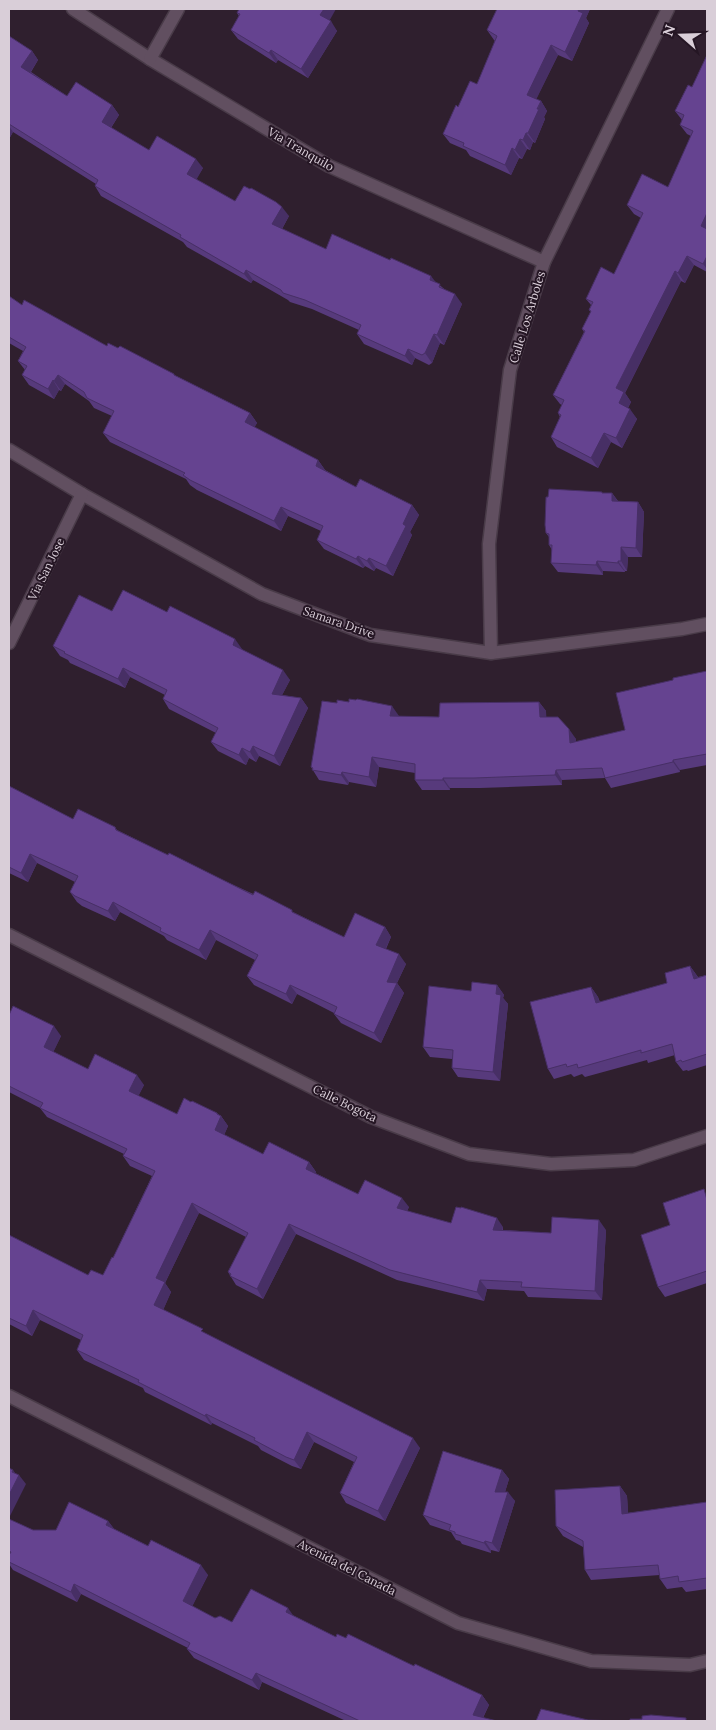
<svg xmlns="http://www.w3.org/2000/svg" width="716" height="1730" font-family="Lora,serif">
<rect width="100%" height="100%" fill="#2f1f2e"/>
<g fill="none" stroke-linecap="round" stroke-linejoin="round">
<!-- street casing -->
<g stroke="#493b48" stroke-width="15">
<g id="street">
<path d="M73 9 150 59 329 166 544 262"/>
<path d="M150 59 178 9"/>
<path d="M9 450 82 494 262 594 370 635 491 653 682 629 707 624"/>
<path d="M9 643 82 494"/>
<path d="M491 653 489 544 510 370 544 262 668 9"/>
<path d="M9 935 371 1117 469 1154 551 1164 634 1160 707 1136"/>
<path d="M9 1396 458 1623 591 1661 690 1665 707 1661"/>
</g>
</g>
<!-- street -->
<use href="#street" stroke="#614f60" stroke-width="12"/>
</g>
<!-- wall -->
<g fill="#573a7c">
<path d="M497 9H590L586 18 589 23 572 61 558 55 536 99 541 101 547 111 544 117 545 119 535 143 533 142 530 150 527 149 522 159 519 158 511 175 470 156 466 150 450 143 443 134 458 107 477 84 495 41 494 40 487 30Z"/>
<path d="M237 13 329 21 337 31 308 78 278 60 276 63 238 39 231 30 239 16Z"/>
<path d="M9 36 32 51 38 60 31 72 67 96 112 105 119 115 111 128 149 150 203 168 196 179 235 201 289 216 282 229 326 249 436 282 462 304 444 345 440 343 432 363 429 365 415 358 412 365 364 344 357 334 359 330 312 309 290 302 288 300 253 280 251 283 187 247 183 242 101 196 95 186 96 184 13 132 9 139Z"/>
<path d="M707 55V272L694 265 685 283 681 281 625 393 631 402 628 408 637 419 622 448 611 442 598 468 557 447 551 437 560 417 558 413 562 405 560 404 553 395 584 332 582 329 591 312 589 310 591 305 586 299 614 274 641 218 634 214 627 205 668 187 691 136 687 134 680 125 682 120 675 111 692 87Z"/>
<path d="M9 296 22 305 107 346 176 376 250 413 257 423 254 427 318 460 325 470 356 487 412 505 419 515 410 532 412 535 393 576 376 568 374 571 365 566 363 568 324 549 317 540 321 531 288 516 281 531 197 490 190 485 186 479 110 442 103 433 112 416 94 408 89 401 65 384 61 391 59 390 54 399 29 385 22 375 25 370 18 361 23 351 9 343Z"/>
<path d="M603 493H612L618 501 638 502 644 512 642 557H628L627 571H625V572L603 571V575L558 572 551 563 552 550 549 545V537L546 533Z"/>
<path d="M112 611 242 649V650L290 680 282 695 301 698 308 708 280 766 259 756 256 762 249 758 246 765 218 751 211 742 216 733 169 709 163 699 165 695 130 677 125 688 70 663 68 660 60 656 53 646Z"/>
<path d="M707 671V765L680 770V772L611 788 605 778 562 780V785L480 788H450V790H422L415 780V773L379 767 376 787 349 782 348 785 319 780 311 767 337 703 349 702 399 716 439 717 539 702 546 711V717L576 739V742L625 730 673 680Z"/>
<path d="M9 786 73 819 115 827 117 830 168 855 295 913 344 937 385 927 391 937 386 949 406 964 397 983 404 993 381 1043 341 1023 334 1014V1013L297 994 292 1004 254 985 247 976 255 960 216 940 206 960 167 940 164 936 120 912 115 921 82 906 77 902 70 892 75 882 37 863 28 882 9 873Z"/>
<path d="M690 966 698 977 707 975V1065L688 1071 687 1070 683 1071 676 1062 675 1055 648 1063 647 1060 585 1077 582 1074 574 1077 571 1074 554 1079 548 1069 591 987 598 997 600 1002 667 983Z"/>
<path d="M497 985 504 995 503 998 508 1004 500 1081 458 1077 452 1068V1059L430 1057 423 1047 471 991Z"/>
<path d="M9 1015 61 1036 53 1052 88 1069 144 1085 138 1096 177 1114 191 1102 217 1113 219 1115 221 1116 228 1126 224 1135 263 1154 309 1162 316 1172 315 1173 358 1194 409 1207 407 1211 451 1223 503 1227V1230L551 1233 606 1230 602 1300 528 1297 524 1291 487 1289 484 1301 397 1280 296 1234 263 1299 236 1285 228 1272 246 1237 199 1213 165 1283 171 1292 163 1310 206 1334 420 1448 385 1521 346 1503 340 1493 354 1462 314 1442 301 1469 292 1466 261 1450 258 1446 212 1423 211 1425 145 1392 143 1388 84 1360 77 1350 81 1340 40 1320 32 1336 9 1324V1235L88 1275H103L113 1258 152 1176 130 1166 123 1156 124 1154 47 1117 40 1108 9 1092Z"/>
<path d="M707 1194V1283L665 1297 658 1287 670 1225Z"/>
<path d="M502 1470 509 1479 505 1492 515 1501 499 1552 491 1550V1553L462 1544 460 1541 456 1540 451 1532 430 1525 423 1515Z"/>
<path d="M620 1486 627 1496 628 1513 707 1502V1589L686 1592 682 1587 667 1589 660 1579V1575L591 1580 585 1570 583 1547 563 1536 556 1526Z"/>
<path d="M9 1519 33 1530H56L108 1521 114 1529 208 1575 192 1606 215 1618 232 1622 294 1616 336 1637 414 1666 482 1695 489 1705 483 1718 497 1721H346L262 1682 259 1690 194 1658 187 1649 188 1648 81 1594 77 1602 13 1570 9 1564Z"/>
</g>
<!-- shaded-wall -->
<g fill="#472f65">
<path d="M324 9H336L327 25 320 15Z"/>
<path d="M579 9H590L586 18 589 23 572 61 565 52Z"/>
<path d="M331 21 337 31 308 78 301 69Z"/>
<path d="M551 45 558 55 534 104 527 95Z"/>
<path d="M271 50 278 60 276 63 269 53Z"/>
<path d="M32 51 38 60 28 76 21 67Z"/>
<path d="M541 101 547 111 544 117 545 119 535 143 528 133Z"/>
<path d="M112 105 119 115 108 132 102 122Z"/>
<path d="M9 126 13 132 9 139Z"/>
<path d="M526 133 533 142 530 150 523 140Z"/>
<path d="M520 139 527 149 522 159 515 150Z"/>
<path d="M512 148 519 158 511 175 505 165Z"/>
<path d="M196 159 203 168 194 184 187 174Z"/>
<path d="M282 207 289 216 279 234 272 224Z"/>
<path d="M707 213V235L701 226Z"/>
<path d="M687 256 694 265 685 283 678 273Z"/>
<path d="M707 256V269L703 264Z"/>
<path d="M246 270 253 280 251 283 244 274Z"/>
<path d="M675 271 681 281 625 393 631 402 625 413 619 403 616 388Z"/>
<path d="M431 276 438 285 430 280Z"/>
<path d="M455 294 462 304 444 345 437 335Z"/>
<path d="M434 334 440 343 432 363 425 353Z"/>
<path d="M408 349 415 358 412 365 405 356Z"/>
<path d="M58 375 65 384 61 391 54 381Z"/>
<path d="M53 380 59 390 54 399 48 389Z"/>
<path d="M630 409 637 419 622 448 616 438Z"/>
<path d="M250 413 257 423 252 432 245 422Z"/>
<path d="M604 433 611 442 598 468 591 458Z"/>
<path d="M318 460 325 470 323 476 316 466Z"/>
<path d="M612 493 619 503 612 501Z"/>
<path d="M638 502 644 512 642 557 636 548Z"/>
<path d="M412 505 419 515 410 532 412 535 393 576 386 566 403 524Z"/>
<path d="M281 507 288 516 281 531 274 521Z"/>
<path d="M621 547 628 557 627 571 621 561Z"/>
<path d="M358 556 365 566 363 568 356 559Z"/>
<path d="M369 558 376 568 374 571 367 561Z"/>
<path d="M597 561 603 571V575L596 565Z"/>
<path d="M618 561 625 571V572L618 563Z"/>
<path d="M235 639 242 649 239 655 233 645Z"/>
<path d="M123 668 130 677 125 688 118 679Z"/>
<path d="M283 670 290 680 278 703 272 694Z"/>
<path d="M301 698 308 708 280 766 274 756Z"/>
<path d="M539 702 546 711 547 727 540 717Z"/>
<path d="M392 706 399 716 397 726 390 716Z"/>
<path d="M569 729 576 739V753L570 743Z"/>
<path d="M253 746 259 756 256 762 250 752Z"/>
<path d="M242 748 249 758 246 765 239 755Z"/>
<path d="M372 757 379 767 376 787 369 777Z"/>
<path d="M673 760 680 770V772L673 762Z"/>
<path d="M556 770 562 780V785L555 775Z"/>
<path d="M342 772 349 782 348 785 341 775Z"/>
<path d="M443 778 450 788V790L443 780Z"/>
<path d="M30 854 37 863 28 882 21 873Z"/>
<path d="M113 902 120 912 115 921 108 911Z"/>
<path d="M385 927 391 937 383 954 376 945Z"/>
<path d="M210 930 216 940 206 960 199 950Z"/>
<path d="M399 954 406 964 396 985 397 983 404 993 381 1043 374 1033 387 982Z"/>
<path d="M690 966 697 976 701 988 694 979Z"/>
<path d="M290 985 297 994 292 1004 286 994Z"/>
<path d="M497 985 504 995 503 998 508 1004 500 1081 493 1072 496 994Z"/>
<path d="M591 987 598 997 602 1013 596 1003Z"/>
<path d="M54 1026 61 1036 51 1057 44 1047Z"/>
<path d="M137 1075 144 1085 136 1101 129 1091Z"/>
<path d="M217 1113 221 1117V1116L228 1126 222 1140 215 1130Z"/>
<path d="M309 1162 316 1172 313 1178 306 1169Z"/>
<path d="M402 1198 409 1207 404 1218 397 1208Z"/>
<path d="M192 1203 199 1213 165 1283 171 1292 161 1315 154 1305 156 1278Z"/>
<path d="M497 1218 503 1227 500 1239 493 1230Z"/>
<path d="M599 1220 606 1230 602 1300 595 1291Z"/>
<path d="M289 1224 296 1234 263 1299 257 1289Z"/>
<path d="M480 1280 487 1289 484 1301 477 1292Z"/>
<path d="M33 1310 40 1320 32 1336 26 1326Z"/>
<path d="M206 1414 212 1423 211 1425 205 1416Z"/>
<path d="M307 1432 314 1442 301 1469 294 1460Z"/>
<path d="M413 1438 420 1448 385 1521 378 1511Z"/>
<path d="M13 1470 18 1477 19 1475 26 1484 9 1518V1495L12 1472Z"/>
<path d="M502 1470 509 1479 502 1502 495 1492Z"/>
<path d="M620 1486 627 1496 629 1524 622 1514Z"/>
<path d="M508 1492 515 1501 499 1552 492 1543Z"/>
<path d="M108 1521 115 1530 106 1525Z"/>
<path d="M485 1541 491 1550V1553L484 1543Z"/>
<path d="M201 1565 208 1575 190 1611 183 1601Z"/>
<path d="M74 1584 81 1594 77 1602 71 1592Z"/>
<path d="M288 1608 295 1618 286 1612Z"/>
<path d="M256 1673 262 1682 259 1690 252 1680Z"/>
<path d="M482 1695 489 1705 481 1721 473 1715Z"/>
</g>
<!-- building -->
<g fill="#654390" stroke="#472f65">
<path d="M239 9H324L320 15 331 21 301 69 271 50 269 53 231 30 240 14 237 13Z"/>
<path d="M497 9H579L578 11 583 13 565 52 551 45 527 95 541 101 537 109H539L528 133H526L523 140 520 139 515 150 512 148 505 165 463 146 464 143 443 134 456 105 458 107 470 81 477 84 497 36 487 30Z"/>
<path d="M9 36 32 51 21 67 67 96 76 82 112 105 102 122 149 150 157 136 196 159 187 174 235 201 244 186 250 189 251 188 276 202 282 207 272 224 326 249 332 234 390 260 391 258 431 276 430 280 440 284 439 287 455 294 437 335 434 334 425 353 422 355 408 349 405 356 357 334 361 325 305 300 283 293 281 290 246 270 244 274 180 237 181 235 95 186 98 180 9 124Z"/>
<path d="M707 55V213L701 226 707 229V256L703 264 687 256 678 273 675 271 616 388 624 392 619 403 630 409 616 438 604 433 591 458 551 437 561 415 558 413 564 400 553 395 585 331 582 329 591 311 589 310 593 302 586 299 601 267 614 274 643 213 627 205 642 174 668 187 693 131 680 125 684 115 675 111 688 85 692 87Z"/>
<path d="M9 296 22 305 24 300 107 346 108 343 118 348 120 346 174 374V375L250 413 245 422 318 460 316 466 356 487 360 479 412 505 403 524 406 526 386 566 369 558 367 561 358 556 356 559 317 540 323 526 281 507 274 521 190 480 183 475 185 473 103 433 114 411 87 398 84 392 58 375 54 381 53 380 48 389 22 375 27 366 18 361 26 347 9 337Z"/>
<path d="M549 489 602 492V493H612V501L638 502 636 548 621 547V561H618V563L597 561 596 565 551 563 552 545H549V534L546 533 545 525 546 497H548Z"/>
<path d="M123 590 167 612 170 606 235 639 233 645 283 670 272 694 301 698 274 756 253 746 250 752 242 748 239 755 211 742 218 728 163 699 167 690 123 668 118 679 64 653 65 652 53 646 79 595 112 611Z"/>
<path d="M707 671V754L673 760V762L605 778 602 768 556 770 555 775 474 778H443V780H415V764L372 757 369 777 342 772 341 775 312 770 313 768 311 767 322 701 337 703V700L349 702V699L356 700 357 699 392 706 390 716 439 717 440 703 539 702 540 717H558L569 729 570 743 625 730 616 693 673 680V678Z"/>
<path d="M9 786 73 819 78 809 115 827 116 830 168 855 169 853 253 895 255 891 292 910V912L344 937 355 913 385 927 376 945 399 954 387 982 397 983 374 1033 334 1014 337 1007 290 985 286 994 247 976 258 955 210 930 199 950 160 931 161 928 113 902 108 911 75 896 70 892 78 876 30 854 21 873 9 867Z"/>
<path d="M690 966 694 979 707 975V1054L682 1062 681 1060 676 1062 672 1044 641 1053V1050L578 1068 577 1064 567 1067 566 1064 548 1069 530 1002 591 987 596 1003 667 983 665 973Z"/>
<path d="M472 982 497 985 496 994 501 995 493 1072 452 1068 453 1050 423 1047 429 986 471 991Z"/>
<path d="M13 1006 54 1026 44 1047 88 1069 95 1054 137 1075 129 1091 177 1114 184 1098 191 1102 192 1101 217 1113V1114L221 1116 215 1130 263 1154 269 1142 309 1162 306 1169 358 1194 365 1180 402 1198 397 1208 451 1223 456 1207 461 1208V1207L497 1218 493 1230 551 1233 552 1217 599 1220 595 1291 521 1287 522 1282 480 1280 477 1292 390 1270 289 1224 257 1289 230 1276 231 1274 228 1272 248 1233 192 1203 156 1278 165 1282 154 1305 203 1329 201 1331 413 1438 378 1511 340 1493 357 1457 307 1432 294 1460 286 1457 254 1440 255 1438 206 1414 205 1416 138 1382 139 1380 77 1350 83 1335 33 1310 26 1326 9 1318V1235L88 1275 91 1270 103 1275 112 1257 113 1258 155 1171 123 1156 127 1149 40 1108 43 1103 9 1086V1015Z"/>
<path d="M704 1189 707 1200V1271L658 1287 641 1235 670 1225 663 1203Z"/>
<path d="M443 1451 502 1470 495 1492H508L492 1543 485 1541 484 1543 455 1534V1532L449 1530 451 1525 423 1515Z"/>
<path d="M9 1468 13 1470 12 1472 19 1475 9 1495Z"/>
<path d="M620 1486 622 1514 707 1502V1578L679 1582 678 1576 660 1579 658 1565 585 1570 583 1541 556 1526 555 1490Z"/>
<path d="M69 1502 108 1521 106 1525 148 1546 151 1540 201 1565 183 1601 215 1618 220 1616 232 1622 251 1589 288 1608 286 1612 336 1637 337 1634 346 1638 348 1634 414 1666 415 1664 482 1695 473 1715 497 1721H360L256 1673 252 1680 187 1649 190 1643 74 1584 71 1592 9 1562V1555L11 1552 9 1551V1519L33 1530H56Z"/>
<path d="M541 1709 588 1720 618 1721H536Z"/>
<path d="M651 1715 686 1718V1721H630V1719H642V1716Z"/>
</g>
<g text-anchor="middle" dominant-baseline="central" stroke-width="4" stroke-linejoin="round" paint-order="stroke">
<!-- street labels -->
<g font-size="12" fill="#d9ced8" stroke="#251624">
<text transform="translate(301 149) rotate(30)">Via Tranquilo</text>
<text transform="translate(527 317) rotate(-73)">Calle Los Arboles</text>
<text transform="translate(46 569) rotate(-64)">Via San Jose</text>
<text transform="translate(339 622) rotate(19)">Samara Drive</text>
<text transform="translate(345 1103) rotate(26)">Calle Bogota</text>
<text transform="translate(347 1567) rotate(27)">Avenida del Canada</text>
</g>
</g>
<!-- border -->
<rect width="716" height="1730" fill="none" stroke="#d9ced8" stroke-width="20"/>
<!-- north arrow -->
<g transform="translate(681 35) rotate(290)" stroke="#251624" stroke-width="4" paint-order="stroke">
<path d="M0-4L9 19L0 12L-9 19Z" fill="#d9ced8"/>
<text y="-8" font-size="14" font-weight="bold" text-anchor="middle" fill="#d9ced8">N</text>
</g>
</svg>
